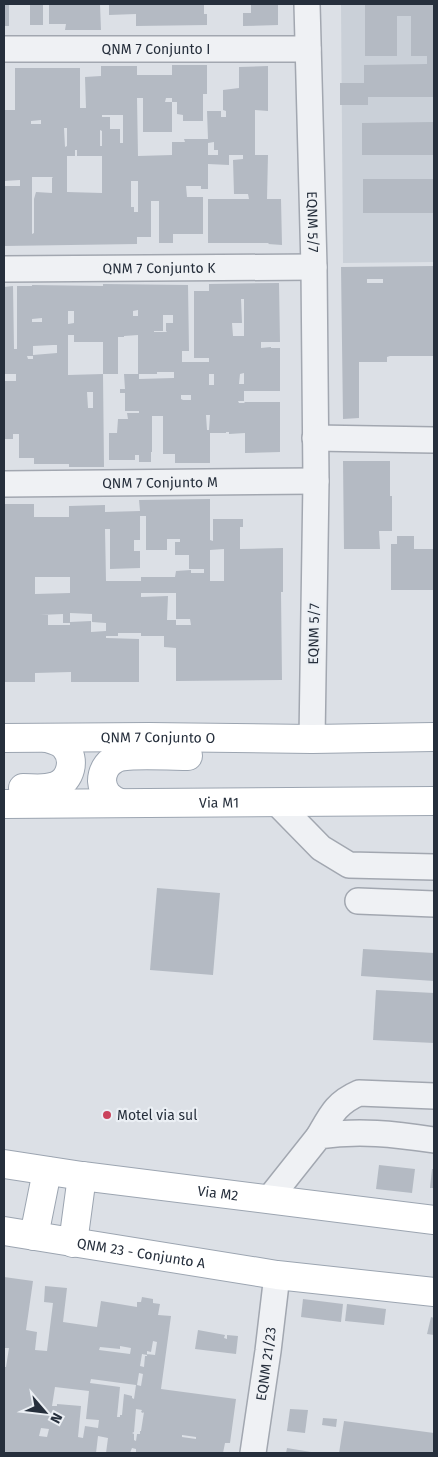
<svg xmlns="http://www.w3.org/2000/svg" width="438" height="1457" font-family="'Fira Sans',sans-serif">
<rect width="100%" height="100%" fill="#dce0e6"/>
<!-- built -->
<path fill="#cad0d8" d="M341 4H434V262L343 263Z"/>
<!-- building -->
<g fill="#b4bac3" fill-rule="evenodd">
<rect x="4" y="4" width="5" height="22"/>
<rect x="30" y="4" width="13" height="21"/>
<path d="M49 4H100L101 30H65L66 24H49Z"/>
<path d="M109 4H204V14H207V25L136 26V14L109 15Z"/>
<path d="M251 4H278V25L243 26V13H251Z"/>
<path d="M365 4H434V97H368V105H340V83H364V65L427 64V56H411V16H397V56H365Z"/>
<path d="M172 65H207V94H203V121H183V115L177 114V102H172V98H166L165 102H172V132H143V98H137L138 156 172 155V142H185L184 139H208L207 111H221V117H226V111L223 110V90L239 88V67L268 66V111L255 110V155H268L267 199H281L282 245 268 244 269 243H208V199H249L248 194H234L233 160 243 159V155H229V165L208 164V189H201V186H186L187 197H203V234H173V243H159V201H151V237H137V244L4 246V186H20V180L4 181V110H15V68H80V108H86L85 77 101 76V66H137V75H172ZM102 115H123V143H120V129H110V117H102ZM41 120V124H31V121ZM64 128H67V146L65 147ZM100 130 102 131V146H100ZM214 142V150H218V155H208V143ZM75 150H77V156H102V193L67 192V156H75ZM32 177H53L52 178V193L36 192 34 199V233L32 234ZM131 181H138V212H134V207H131Z"/>
<path d="M434 122V155H362V123Z"/>
<rect x="363" y="179" width="71" height="34"/>
<path d="M434 266V356H390L387 357V362H359V418L343 419 341 267ZM367 279H383V283H367Z"/>
<path d="M279 283 280 342H261V348L271 347V348H280V391H244V401H238L239 403H245L244 402H280V452L245 453V433L229 434V432H226V433H210V463H175V454H163V416H152V452H151V462H139V455H135V460H109V433H117L118 419H128L127 413H139V411H125V393H120V389H125L124 374H138V335L124 336V337H118V374H103V342H74V335H68V375L103 374 104 467H69V464H34V458H19V434H13V439H4V381H16V374H4V287L13 286 14 349H17V286H32V285L103 286V284L188 285 189 351H182V362H173H209V358H194V291H209V284ZM241 299H244V336H233L232 323H242ZM138 310V316H133V311ZM68 311H74V323L68 324ZM163 315H173V323H166V331L167 332H154V331H163ZM42 318V322H32V319ZM53 345H57V353L33 355V359H28L27 356H33V346ZM157 372H174V378L139 379V374H157ZM244 373V384H239L240 374ZM209 374H214V385H209ZM87 392H93V408H88ZM181 395H191V400H183L181 399ZM206 415H210L209 430H207Z"/>
<path d="M343 461H390V496H392V531H379L380 549H344Z"/>
<path d="M210 499V540L213 541V519H243V527H240V549L283 548V592H281L282 680 176 681V648L164 647V636H141V633H118V636H106V638L139 639V682H71V672L35 673V682H4V504H34V517H69V506L105 505V512L140 511 139 500ZM140 516H146V550H167V539H180V542H175V555H189V569H204V573H191V570L176 571 175 577H141V581H106L105 529H110V569L140 568V551H134V540H140ZM224 549V581H210V550ZM35 577H70V593L35 594ZM141 593H176V619H190L191 625H176V620H167L168 596 141 597ZM70 613 92 614V622L106 623V631L91 632V621L70 622ZM63 614V623H70V625H48V615H40Z"/>
<path d="M397 536H414V549H434V590H391V544H397Z"/>
<path d="M157 888 220 893 213 975 150 970Z"/>
<path d="M363 949 434 953V981L361 976Z"/>
<path d="M376 990 434 993V1043L373 1040Z"/>
<path d="M379 1165 415 1169 412 1193 376 1189Z"/>
<path d="M432 1169H434V1188H430Z"/>
<path d="M4 1277 33 1281 26 1330 37 1332 35 1350 47 1351 53 1303 44 1302 45 1286 67 1288 63 1322 97 1327 101 1301 137 1307V1302H141L142 1297 153 1299V1303L160 1304 158 1315 171 1316 161 1389 236 1399 230 1443H225L223 1453H136V1449L132 1448 130 1453H106L108 1438 98 1436 96 1453H4V1367H6L9 1348H4ZM153 1341 157 1342 155 1355 147 1354V1356H145L144 1367 140 1366 142 1354 147 1355V1351L151 1352ZM120 1346 131 1348 130 1354 99 1350 100 1347 120 1349ZM139 1373 143 1374 141 1386 137 1385ZM91 1379 136 1385 134 1399 132 1398V1396L124 1394 122 1415H120V1417H117L120 1387 90 1383ZM55 1387 89 1391 86 1419 99 1420 98 1428 85 1426 83 1438 78 1437 81 1406 57 1404V1406H52ZM136 1409 142 1410 141 1412 143 1413 144 1412 141 1431H140V1434H137L136 1441 134 1440V1434L132 1433 134 1432ZM41 1428 49 1429 47 1437 39 1436ZM182 1435 196 1437V1439L182 1437Z"/>
<path d="M303 1299 343 1304 341 1322 301 1317Z"/>
<path d="M347 1304 386 1309 384 1325 345 1321Z"/>
<path d="M431 1317 434 1318V1335L427 1334Z"/>
<path d="M198 1330 225 1335 224 1338 227 1339V1335L238 1336 236 1354 195 1349Z"/>
<path d="M290 1409 308 1410 305 1433 287 1431Z"/>
<path d="M323 1418 337 1419 336 1427 322 1425Z"/>
<path d="M344 1421 434 1433V1453H339Z"/>
<path d="M287 1448 311 1452V1453H286Z"/>
</g>
<g fill="none" stroke-linecap="round" stroke-linejoin="round">
<!-- minor casing -->
<g stroke="#a2a7b0" stroke-width="28">
<g id="minor">
<path id="s1" d="M307 4 314 267 316 481 312 739"/>
<path id="s2" d="M4 49H308"/>
<path id="s3" d="M4 269 314 267"/>
<path d="M315 438 434 440"/>
<path id="s4" d="M4 484 316 481"/>
<path d="M276 802 321 848 349 865 434 867"/>
<path d="M358 901 434 904"/>
<path d="M319 1136C331 1115 336 1103 359 1093L434 1096"/>
<path d="M269 1199 319 1136C359 1130 394 1134 434 1140"/>
<path id="s5" d="M253 1453 268 1351 277 1275"/>
</g>
</g>
<!-- major casing -->
<g stroke="#9ca5b1" stroke-width="30">
<g id="major">
<path id="s6" d="M4 738 149 737 312 739 434 737"/>
<path d="M23 788C33 788 45 790 55 786 71 781 76 759 65 747 60 741 54 740 47 738"/>
<path d="M120 803C110 799 103 793 102 781 102 772 107 763 115 759 125 753 173 756 188 756"/>
<path id="s7" d="M4 804 434 801"/>
<path id="s8" d="M4 1164 82 1176 434 1220"/>
<path id="s9" d="M4 1231 277 1275 434 1292"/>
<path d="M34 1236 47 1171"/>
<path d="M73 1243 82 1176"/>
</g>
</g>
<!-- minor -->
<use href="#minor" stroke="#eff1f4" stroke-width="25"/>
<!-- major -->
<use href="#major" stroke="#fff" stroke-width="28"/>
</g>
<!-- markers -->
<circle fill="#ca425c" stroke="#ebeff4" stroke-width="2" cx="107" cy="1115" r="5"/>
<g text-anchor="middle" dominant-baseline="central" stroke-width="4.5" stroke-linejoin="round" paint-order="stroke">
<!-- street labels -->
<g font-size="14" fill="#262f3c" stroke="#ebeff4">
<text stroke="none"><textPath href="#s2" startOffset="152">QNM 7 Conjunto I</textPath></text>
<text stroke="none"><textPath href="#s1" startOffset="218">EQNM 5/7</textPath></text>
<text stroke="none"><textPath href="#s3" startOffset="155">QNM 7 Conjunto K</textPath></text>
<text stroke="none"><textPath href="#s4" startOffset="156">QNM 7 Conjunto M</textPath></text>
<text transform="translate(314 634) rotate(-89)">EQNM 5/7</text>
<text stroke="none"><textPath href="#s6" startOffset="154">QNM 7 Conjunto O</textPath></text>
<text stroke="none"><textPath href="#s7" startOffset="215">Via M1</textPath></text>
<text stroke="none"><textPath href="#s8" startOffset="216">Via M2</textPath></text>
<text stroke="none"><textPath href="#s9" startOffset="139">QNM 23 - Conjunto A</textPath></text>
<text stroke="none"><textPath href="#s5" startOffset="90">EQNM 21/23</textPath></text>
</g>
<!-- poi labels -->
<g font-size="14" fill="#262f3c" stroke="#ebeff4" text-anchor="start">
<text x="117" y="1115">Motel via sul</text>
</g>
</g>
<!-- border -->
<rect width="438" height="1457" fill="none" stroke="#262f3c" stroke-width="10"/>
<!-- north arrow -->
<g transform="translate(45 1412) rotate(118)" stroke="#ebeff4" stroke-width="4" paint-order="stroke">
<path d="M0-4L9 19L0 12L-9 19Z" fill="#262f3c"/>
<text y="-8" font-size="14" font-weight="bold" text-anchor="middle" fill="#262f3c">N</text>
</g>
</svg>
